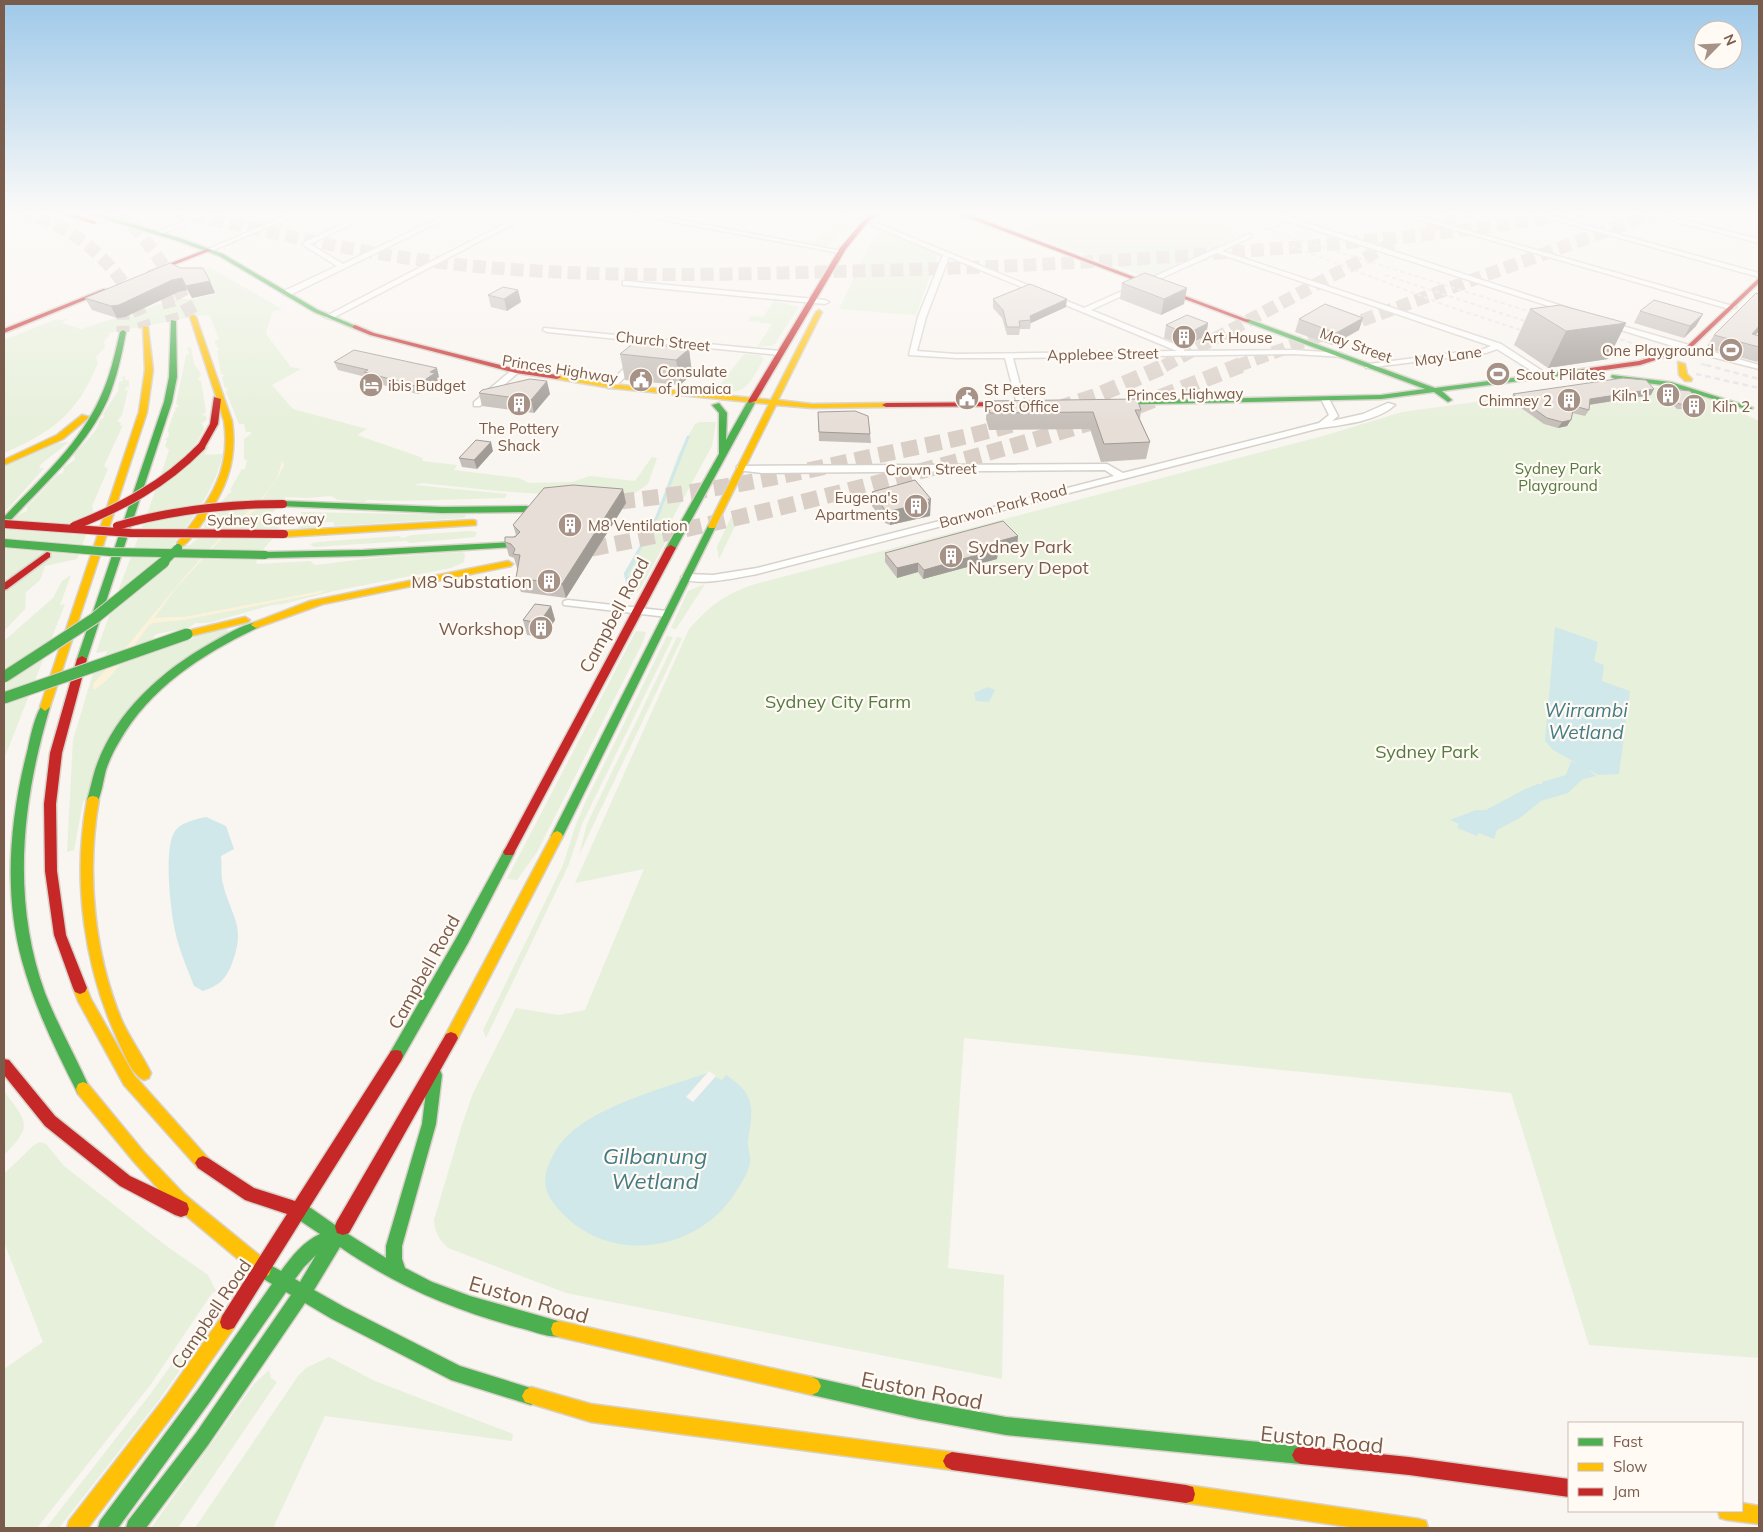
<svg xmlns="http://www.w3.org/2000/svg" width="1763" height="1532" font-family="Mulish,sans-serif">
<rect width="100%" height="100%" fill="#f9f5f0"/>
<!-- green -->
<g fill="#e7f0db" fill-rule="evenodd">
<path d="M1012 211H1171L1245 233 1148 278 1020 231 1041 222Z"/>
<path d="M850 217 854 220 827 246 810 244Z"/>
<path d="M877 229 938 254 916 315 839 309Z"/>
<path d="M209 267 282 309 272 312 266 334 291 367 301 369 272 385 293 409 367 429 357 435 423 458 422 461 457 465 454 470 519 478 529 483 572 482 590 476 635 481 652 457 657 458 648 484 635 493 577 496 498 491 422 483 414 485 507 494 505 498C458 499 415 502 368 500L363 502 338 500 331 496 308 498 286 497 269 517 280 526C273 543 260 548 256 563L258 564 310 561 315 565 373 558 462 552 465 554 464 562 451 568 334 591 283 604 272 605 208 623H195L189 628 156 634 153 638 178 642 227 628 228 632 164 673 83 802 74 850 67 852 73 740 94 670 108 651 96 653C119 585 148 516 169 450L165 446 167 440H165L169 436 168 430 174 412 176 411 175 408 179 406 176 404 186 355 189 354 187 348 191 347 194 364 201 374 198 380 201 381 206 412 202 415 206 416 207 420 202 423 204 429 194 447H209L204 455 223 454C213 493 196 513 173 545H190L205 532 204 525 228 494 232 492 230 490 242 469H245L247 460 244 459V439L251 434V432H246L244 424H239L226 392 228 388H225L222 378 224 375 221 374 217 351 220 350 216 346 218 344H215V341L219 339 210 316 203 315 109 333V336L104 341 105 347 96 357 98 363C76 415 54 431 4 453V340L54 320 67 319 62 323 81 329 176 299H193L215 294 202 273ZM281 462 284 465 279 475 256 509 218 542 176 588 154 618 185 617 324 591 321 593 182 620 153 622 148 626C139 638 106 689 93 689L94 683C142 633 181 576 231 527 248 511 280 488 281 462Z"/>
<path d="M774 301 799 307 774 345 757 347 772 324 748 321 751 316 763 317Z"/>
<path d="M744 354 760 355 764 359C749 384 747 396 715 391Z"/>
<path d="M130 375 125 377V380H129V387H126L125 390H128L122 415 117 421 121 423 120 426 123 425 104 466 108 469 92 506 94 512 77 559 45 566 40 580 26 592 25 609 4 631V528L18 515 27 511V507L57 475 63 473 64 467 75 460 74 455C82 444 100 430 99 421L104 417 103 414 118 391 119 382 123 381 122 377Z"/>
<path d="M1598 385 1667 388 1723 404 1759 421V1358L1589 1345 1511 1093 964 1038 948 1268 1004 1275 1002 1379 566 1293 448 1248C439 1239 435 1233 434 1220L461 1128 473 1093 516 1008 559 1015 585 1010 644 869 575 883 689 629C711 605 723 595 755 584L1323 436 1402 412Z"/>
<path d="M700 422H716L712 446 671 521 665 543 641 587 636 593 628 597 629 590 624 573 652 526 679 453 695 424Z"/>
<path d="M69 442 41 464 39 468H44L4 513V466L57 443Z"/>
<path d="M301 512 466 515 465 518 335 526 333 522H326L316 528H298L303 524 305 519Z"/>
<path d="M731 517 739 518 719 559 717 547Z"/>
<path d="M470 531 477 532 475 537 410 543 406 541 314 547 310 544 317 542 399 536 402 538 412 535Z"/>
<path d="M71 575 60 605 65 604 4 759V641L53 598 62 581Z"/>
<path d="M705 584 676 629 671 628 688 591Z"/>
<path d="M636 631 646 632 643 642 537 852 517 880 507 879Z"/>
<path d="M667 636 673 637 582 824 569 864 486 1038 483 1030 486 1024 563 865 576 824 585 803Z"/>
<path d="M677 637 682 638 579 855 587 824Z"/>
<path d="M4 1091C27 1123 34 1125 4 1155Z"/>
<path d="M40 1142 46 1144 64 1166 165 1245 208 1275 216 1291 212 1293 151 1384 37 1528H4V1369L43 1342 4 1242V1174L34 1145Z"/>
<path d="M197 1329 207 1331 159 1400 59 1528H46L149 1396Z"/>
<path d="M329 1357 375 1381 513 1434 512 1441 325 1416 273 1528H195L298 1376 306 1368Z"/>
<path d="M269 1370 271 1378 277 1382 178 1528H151L254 1384Z"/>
</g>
<!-- sand -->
<path fill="#fbf2d9" d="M284 461 279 475 256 509 218 542 176 588 154 618 185 617 325 590 321 593 182 620 153 623 148 626C138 638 107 688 93 689L94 683C142 633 181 576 231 527 248 510 280 488 281 462Z"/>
<!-- water -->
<g fill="#d0e8ea">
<path d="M1555 627 1598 642 1594 661 1604 665 1602 681 1630 691 1619 774 1598 775 1588 769 1596 776 1583 779 1568 793 1541 801 1520 818 1497 830 1494 839 1479 833 1477 836 1457 828 1459 824 1450 820 1476 810H1486L1525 789 1538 784H1542V782L1566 775 1571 761 1580 765 1553 750 1545 741Z"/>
<path d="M987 687 995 690 989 702 976 701 974 693Z"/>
<path d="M206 817 226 826 234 849 221 856C222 864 221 872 222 880 230 917 248 925 231 966 225 980 218 986 203 991L194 986C186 965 176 943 173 920 170 900 164 847 175 831 181 822 197 819 206 817Z"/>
<path d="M707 1073 722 1080 726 1075C755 1094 754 1107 748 1140 747 1147 751 1154 750 1162 749 1173 737 1190 731 1199 691 1253 609 1263 562 1213 541 1191 541 1177 555 1152 578 1109 663 1089 707 1073Z"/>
</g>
<!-- pier -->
<path fill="#f9f5f0" d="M709 1071 716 1076 693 1102 686 1097Z"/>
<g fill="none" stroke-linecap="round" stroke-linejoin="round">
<!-- stream-far1 -->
<path stroke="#d0e8ea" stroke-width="3" d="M632 563 657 517 688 437"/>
<!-- stream -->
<path stroke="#d0e8ea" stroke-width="4" d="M629 587 626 574 633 562"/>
<!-- highway-tunnel-far1 -->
<g stroke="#d9cfc7" stroke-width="13" stroke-dasharray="13 6" stroke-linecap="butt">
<path d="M20 211C31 215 42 218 53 223 95 244 131 282 145 327"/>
<path d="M119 211C150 242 173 277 193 317"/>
<path d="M174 211C267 231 360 254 454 264 598 280 744 274 889 270 1012 267 1135 260 1259 250 1368 242 1476 231 1584 211"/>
<path d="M1427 228 1467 211"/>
<path d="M162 277 173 321"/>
<path d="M112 290 123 317V332"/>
<path d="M1164 366 1393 243"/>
<path d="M1237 366 1661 211"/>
</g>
<!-- highway-tunnel -->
<g stroke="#d9cfc7" stroke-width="16" stroke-dasharray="16 8" stroke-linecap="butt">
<path d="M1138 406 1241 365"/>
<path d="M1057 409 1096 396 1167 365"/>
<path d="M595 504C686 496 776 478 865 458 916 447 967 438 1017 423"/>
<path d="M568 553C687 531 804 503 921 471 981 455 1040 439 1099 420"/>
</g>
<!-- street casing -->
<g stroke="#d7d1cb" stroke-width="3">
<g id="street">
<path d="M118 211H128L97 223 92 222Z"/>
<path d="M206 211H216L161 234 156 233Z"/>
<path d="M297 211H306L211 251 206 250Z"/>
<path d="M369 211H378L310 244 343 264 453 211H462L290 295H284V291L337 266 303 245V243Z"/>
<path d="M529 211H538L331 319 324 317Z"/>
<path d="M616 211H632L842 251 839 253Z"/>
<path d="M829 211H845L873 218 870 220Z"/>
<path d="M1260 211H1271L1286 216 1297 211H1306L1292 218 1574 310 1567 312 1287 221 1271 228H1267V226L1281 219Z"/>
<path d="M1389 211H1400L1736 307 1729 309Z"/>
<path d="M1522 211H1534L1759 273V277Z"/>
<path d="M1635 211H1647L1759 239V243Z"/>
<path d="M872 223H876L1084 308 1249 234 1251 235V237L1222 251 1501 344 1550 376 1543 378 1497 349 1486 353 1366 368 1365 366 1369 364 1484 349 1491 346 1217 253 1091 310 1184 348V351L1294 350 1341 353 1345 355 1344 357 1294 354 1013 358 1025 404 1021 407 1017 404 1005 358H956L909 355 918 317 943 255 872 225ZM949 257 1177 351 956 354 917 351 926 317Z"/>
<path d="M626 281 825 300 829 302 825 304 623 285V281Z"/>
<path d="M1605 321 1759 365V369L1685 350 1605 325Z"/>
<path d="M544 328 780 351 784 353 780 355 547 332 543 330Z"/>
<path d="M633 360 640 362 614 388H608V384Z"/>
<path d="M513 369 520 371 480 406H474V402Z"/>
<path d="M1322 397H1328L1338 416 1332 421 1363 414 1388 403 1395 405C1378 421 1343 425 1320 428L757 574C741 577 693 588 681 577L686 574 713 575 757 568 1114 476 1105 470 762 473 737 470V466L1107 464 1123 473 1319 423 1329 415 1321 399Z"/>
<path d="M568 600 667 611 672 614 667 617 564 605 563 603 564 601Z"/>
</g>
</g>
<!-- fast casing -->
<g stroke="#d9d2cb" stroke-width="3">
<g id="fast">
<path d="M78 211H89L182 239 223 254 318 310 358 327 353 328 314 312 219 256 178 241Z"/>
<path d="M1248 319 1435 388 1583 369 1587 371 1583 373 1442 391 1452 400 1448 402 1434 392 1381 399 1107 405 1103 403 1107 401 1381 395 1425 389 1246 322V320Z"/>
<path d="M171 320 176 321 177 377 172 402 87 659 82 662 77 659 164 402 169 377Z"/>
<path d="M123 330 126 332C122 354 117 377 108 399 86 448 43 485 7 524L4 525V517C39 480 79 445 100 398 110 377 115 354 120 332Z"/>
<path d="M1612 375 1671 382 1753 408 1749 410 1670 386 1615 379 1611 377Z"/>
<path d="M749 399 756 401 676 548 671 551 668 550 666 548 719 454V413L712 405 719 403 727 413 726 440Z"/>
<path d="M283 501 442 507 527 506 531 509 527 512 442 513 280 506 279 504Z"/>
<path d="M712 523 716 526 563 836 561 839H553L551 836 708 526Z"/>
<path d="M513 542 518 545 516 547 363 556 265 558 260 555 265 552 363 550Z"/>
<path d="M256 622 261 625 259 627C204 653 150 687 119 742 114 750 109 761 106 770 103 781 102 793 97 803H89L87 800C90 790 92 780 95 770 113 714 161 671 211 643 225 635 240 626 256 622Z"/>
<path d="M45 703 50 707C22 801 11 899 45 993 58 1026 76 1057 90 1089L88 1094 83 1096 78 1094C56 1051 35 1008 22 961 3 892 10 817 28 748 30 738 37 706 45 703Z"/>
<path d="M509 847 513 849 515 852 468 943 401 1061 396 1062 391 1061 389 1056 391 1051 458 935 505 849Z"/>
<path d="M435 1068 440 1070 442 1075 436 1124 402 1246V1259L405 1268 432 1282 470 1296 565 1323 567 1329 565 1335C553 1340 536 1332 524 1329 458 1312 396 1286 340 1247L314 1290 344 1307 460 1366 537 1390 540 1396 537 1402 531 1405 451 1380 332 1319 305 1303 208 1445 146 1528H126L128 1521 196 1433 291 1295 286 1292 209 1403 118 1528H98L100 1521 197 1391 272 1284 257 1275 255 1269 257 1263 263 1261 281 1271C292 1256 304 1241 320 1234L293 1216 291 1210 293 1204 299 1202 305 1204 335 1225 337 1221 343 1219 349 1221 351 1227 348 1234 386 1258V1246L422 1124 428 1075 430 1070ZM316 1255 300 1282 295 1279 304 1267Z"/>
<path d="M812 1377 919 1401 1006 1417 1301 1446 1307 1449 1310 1455 1307 1461 1301 1464 1006 1435 919 1419 812 1395 806 1392 803 1386 806 1380Z"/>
</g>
</g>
<!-- slow casing -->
<g stroke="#d9d2cb" stroke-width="3">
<g id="slow">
<path d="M819 310 822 312 778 400 812 404 886 403 890 405 886 407 812 408 776 405 715 528H709L708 526 769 404 611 388 557 379 553 377 557 375 611 384 771 400 816 312Z"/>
<path d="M193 315 196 317 232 421C238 463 225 492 200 526 195 532 189 543 182 546L177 543C207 503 232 474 224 421L190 317Z"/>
<path d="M143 326 148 327 153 370 147 412 50 707 45 711 40 707 139 412 145 370Z"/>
<path d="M1678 362 1685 364 1687 374 1692 379 1691 381H1685L1679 375Z"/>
<path d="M82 415 89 417 63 439 4 465V460L57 435Z"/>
<path d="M473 520 476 521V525L284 537 280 534 284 531Z"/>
<path d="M508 561 513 564 511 566 323 604 259 627 256 628 251 625 253 623 310 601Z"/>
<path d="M245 617 250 620 248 622 187 637 182 634 183 632Z"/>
<path d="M93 796 97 797 99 800C86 872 94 955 123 1023 131 1040 143 1056 151 1073L149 1078 144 1080C132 1075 124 1054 119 1043 84 968 72 881 87 800L89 797Z"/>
<path d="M557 831 561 833 563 836 456 1042 451 1044 446 1042 444 1038 446 1034 553 833Z"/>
<path d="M80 982 85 984 91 999 134 1075 208 1158 211 1163 208 1168 203 1170 198 1168 124 1085 78 1001 73 988 75 984Z"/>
<path d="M83 1082 88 1084 144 1152 184 1194 269 1263 271 1269 269 1275 263 1277 257 1275 172 1204 134 1162 78 1094 76 1089 78 1084Z"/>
<path d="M228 1314 234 1316 236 1322 234 1328 178 1408 88 1528H67L69 1521 166 1396 222 1316Z"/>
<path d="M559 1321 812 1377 818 1380 821 1386 818 1392 812 1395 559 1337 553 1335 551 1329 553 1323Z"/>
<path d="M531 1387 591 1404 952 1452 958 1455 961 1461 958 1467 952 1470 591 1422 525 1402 522 1396 525 1390Z"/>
<path d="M1186 1485 1419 1519 1426 1521 1428 1528H1356L1186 1503 1179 1501 1177 1494 1179 1487Z"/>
<path d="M1742 1503 1759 1506V1524L1727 1520 1720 1518 1718 1511H1742Z"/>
</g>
</g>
<!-- jam casing -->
<g stroke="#d9d2cb" stroke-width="3">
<g id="jam">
<path d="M53 211H64L97 222 94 224Z"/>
<path d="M875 211H882L866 224 846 249 756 401 749 403 748 401 840 248 862 222Z"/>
<path d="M950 211H959L1251 321 1246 322Z"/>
<path d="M207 249 212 250 153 273 148 272Z"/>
<path d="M1759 278V283L1690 349 1640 365 1583 373 1579 371 1583 369 1639 361 1686 347Z"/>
<path d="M104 289 109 290 4 333V329Z"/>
<path d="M355 325 374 333 516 369 557 375 561 377 557 379 516 373 370 335 353 328V326Z"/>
<path d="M214 397 221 399 218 424 204 449H198L197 447 210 424Z"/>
<path d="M1018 402 1022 404 1021 406 886 407 882 405 886 403Z"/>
<path d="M671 545 676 548 513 855H505L503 852 505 849 666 548Z"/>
<path d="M47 552 50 553V557L7 589 4 590V583Z"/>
<path d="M82 656 87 659 62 753 56 804 57 871 66 935 87 988 85 992 80 994 75 992 73 988 54 935 45 871 44 804 50 753 77 659Z"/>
<path d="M451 1032 456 1034 458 1038 456 1042 349 1233 343 1235 337 1233 335 1227 337 1221 446 1034Z"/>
<path d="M396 1050 401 1051 403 1056 401 1061 234 1328 228 1330 222 1328 220 1322 222 1316 287 1214 245 1200 198 1168 195 1163 198 1158 203 1156 208 1158 254 1188 295 1201 391 1051Z"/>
<path d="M4 1059 9 1060 55 1116 130 1176 187 1203 189 1209 187 1215 181 1217 175 1215 120 1186 45 1126 4 1075Z"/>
<path d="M1301 1446 1409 1457 1569 1479V1497L1409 1475 1301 1464 1295 1461 1292 1455 1295 1449Z"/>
<path d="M952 1452 1186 1485 1193 1487 1195 1494 1193 1501 1186 1503 952 1470 946 1467 943 1461 946 1455Z"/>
</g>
</g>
<!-- street -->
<use href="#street" fill="#fefefd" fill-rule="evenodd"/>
<!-- fast -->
<use href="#fast" fill="#4caf50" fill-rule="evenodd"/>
<!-- slow -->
<use href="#slow" fill="#ffc107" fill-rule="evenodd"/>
<!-- jam -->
<use href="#jam" fill="#c62828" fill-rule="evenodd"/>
<!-- rail-far1 -->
<g stroke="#e6e3e7" stroke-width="2" stroke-dasharray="4.5 3" stroke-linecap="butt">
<path d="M1190 211 1213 219"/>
<path d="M1207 211 1541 315"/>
<path d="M1291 246 1453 308 1533 334"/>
<path d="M1385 275 1537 325"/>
<path d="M1606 335 1658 351"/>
<path d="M1602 343 1626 350"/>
<path d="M1596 351 1620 357"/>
<path d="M1701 364 1711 366"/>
</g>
<!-- rail -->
<g stroke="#e6e3e7" stroke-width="2.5" stroke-dasharray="5.5 4" stroke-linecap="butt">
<path d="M1706 365 1759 379"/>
<path d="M1696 374 1759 388"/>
</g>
<!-- fast-bridge-far1 casing -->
<g stroke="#dad1cc" stroke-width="10" stroke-linecap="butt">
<g id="fast-bridge-far1">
<path d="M4 543 110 552 265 555"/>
<path d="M163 563 178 548"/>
</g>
</g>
<!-- fast-bridge casing -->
<g stroke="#dad1cc" stroke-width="13" stroke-linecap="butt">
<g id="fast-bridge">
<path d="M4 677 95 618 164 562"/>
<path d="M4 698 187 634"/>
</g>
</g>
<!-- jam-bridge casing -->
<g stroke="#dad1cc" stroke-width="10" stroke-linecap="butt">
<g id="jam-bridge">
<path d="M4 524 131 533 284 534"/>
<path d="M74 526C122 507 165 484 201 447"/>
<path d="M117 526C172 510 226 504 283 504"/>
</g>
</g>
<!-- fast-bridge-far1 -->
<use href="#fast-bridge-far1" stroke="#4caf50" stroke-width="8"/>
<!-- fast-bridge -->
<use href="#fast-bridge" stroke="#4caf50" stroke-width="11"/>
<!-- jam-bridge -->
<use href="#jam-bridge" stroke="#c62828" stroke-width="8"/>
</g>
<!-- wall -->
<g fill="#c6bfb9">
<path d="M170 263 215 293 192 298 187 290 178 292 125 317 117 318 92 310 85 298Z"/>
<path d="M1122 283 1184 304 1161 315 1120 299Z"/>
<path d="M518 290 521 302 507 311 491 307 488 295Z"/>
<path d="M1759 294V331L1756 335 1759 336V359L1757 362 1706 348 1714 335Z"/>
<path d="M993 299 1066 307 1031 323 1030 329H1020L1019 335H1007L1002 318 993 308Z"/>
<path d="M1530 309 1626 323 1608 359 1548 368 1514 345Z"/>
<path d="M1640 311 1703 314 1696 326 1684 338 1634 323Z"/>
<path d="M1299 319 1359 330 1332 345 1295 332Z"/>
<path d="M1208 323 1206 336 1185 346 1164 338 1166 325Z"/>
<path d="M689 349 692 374 680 385 625 380 620 354Z"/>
<path d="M334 362 439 377 437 378 438 382 418 394 367 381 366 377 338 370Z"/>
<path d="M1663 388 1703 405 1700 409H1677L1661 392Z"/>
<path d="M479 393 550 394 534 413 482 406Z"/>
<path d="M1513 394 1651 395 1589 405V410L1585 416 1572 413 1567 426 1558 428 1544 424 1511 401Z"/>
<path d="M987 401 1141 410 1140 419 1150 442 1146 459 1101 462 1090 429 989 430 986 419Z"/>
<path d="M818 412 870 434 871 443 819 441Z"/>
<path d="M493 451 477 469 462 467 459 458Z"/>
<path d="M872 492 930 512V516L890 525 885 523 872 506Z"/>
<path d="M626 503 566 598 521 592 516 578 518 569 517 568 514 558 509 556 505 542 516 535 513 525Z"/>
<path d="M1018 536 1017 545 998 551 997 559 923 579 918 572 897 578 885 562V553Z"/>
<path d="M551 606 555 620 544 637 527 635 523 620Z"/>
</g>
<!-- shaded-wall -->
<g fill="#a19b96">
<path d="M182 278 187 290 178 292 125 317 117 318 111 306 172 280Z"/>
<path d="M210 281 215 293 192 298 186 286Z"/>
<path d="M1187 288 1184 304 1161 315 1164 299Z"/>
<path d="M518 290 521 302 507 311 504 299Z"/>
<path d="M1067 299 1066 307 1031 323 1030 316Z"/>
<path d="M1703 314 1696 326 1684 338 1690 326Z"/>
<path d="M1363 318 1359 330 1332 345 1336 333Z"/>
<path d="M1208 323 1206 336 1185 346 1187 334Z"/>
<path d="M1626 323 1608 359 1548 368 1566 331Z"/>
<path d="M1759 326V331L1747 344 1752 334Z"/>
<path d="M689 349 692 374 680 385 676 360Z"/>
<path d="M437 368 439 377 437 378 438 382 418 394 416 386 430 372Z"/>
<path d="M547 381 550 394 534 413 531 400Z"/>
<path d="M1654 389 1651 395 1587 405 1590 399Z"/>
<path d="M1571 420 1567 426 1558 428 1562 422Z"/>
<path d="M491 442 493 451 477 469 474 460Z"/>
<path d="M623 489 626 503 566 598 562 584Z"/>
<path d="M931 499 930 516 890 525V511Z"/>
<path d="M1018 536 1017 545 998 551 997 559 923 579 924 570 992 543Z"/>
<path d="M918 563V572L897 578V568Z"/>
<path d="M551 606 555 620 544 637 539 623Z"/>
</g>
<!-- building -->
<g fill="#e6ded7" stroke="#a19b96">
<path d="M170 263 181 268H203L210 281 186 286 182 278 172 280 119 305 111 306 85 298Z"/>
<path d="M1145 273 1187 288 1164 299 1122 283Z"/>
<path d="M1030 284 1067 299 1030 316 1031 320 1019 321 1020 327H1007L1003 310 993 299Z"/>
<path d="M503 287 518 290 504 299 488 295Z"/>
<path d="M1756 293 1759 294V326L1752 334 1759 336V347L1714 335Z"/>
<path d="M1654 300 1703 314 1690 326 1640 311Z"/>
<path d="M1325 304 1363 318 1336 333 1299 319Z"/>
<path d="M1560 305 1626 323 1566 331 1530 309Z"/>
<path d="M1187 315 1208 323 1187 334 1166 325Z"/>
<path d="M635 342 689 349 676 360 620 354Z"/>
<path d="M354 350 437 368 430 372 435 373 416 386 364 372 368 370 334 362Z"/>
<path d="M1623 378 1646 380 1654 389 1590 399 1589 410 1574 406 1571 420 1562 422 1547 418 1513 394Z"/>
<path d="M530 379 547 381 531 400 479 393 482 390Z"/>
<path d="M1663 388 1690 391 1703 405 1679 404Z"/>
<path d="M1137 399 1141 410H1135L1150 442 1104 444 1093 412 990 413 987 401Z"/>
<path d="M855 411 868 416 870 434 819 432 818 412Z"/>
<path d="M476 440 491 442 474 460 459 458Z"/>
<path d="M915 480 931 499H928L930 502 890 511 885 510 872 492Z"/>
<path d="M573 485 623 489 562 584 516 578 520 555 513 554 515 549 511 544 505 542V537H515L520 532 513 525 544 488Z"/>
<path d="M1003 521 1018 536 992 543 998 549 924 570 918 563 897 568 885 553Z"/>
<path d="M535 604 551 606 539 623 523 620Z"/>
</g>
<!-- sky -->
<linearGradient id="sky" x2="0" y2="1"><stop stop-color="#9ec9e9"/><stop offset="0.5" stop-color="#fcfaf8"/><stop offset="1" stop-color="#fcfaf8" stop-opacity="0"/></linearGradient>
<rect width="1763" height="426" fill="url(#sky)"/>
<!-- icons -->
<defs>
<g id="building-disc" transform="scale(1.25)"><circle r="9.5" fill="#a69286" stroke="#fffaf3"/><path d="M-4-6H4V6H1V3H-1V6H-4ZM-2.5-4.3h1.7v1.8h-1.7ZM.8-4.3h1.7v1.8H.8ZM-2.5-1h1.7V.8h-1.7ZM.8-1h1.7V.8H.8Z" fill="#fff"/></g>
<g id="stadium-disc" transform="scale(1.25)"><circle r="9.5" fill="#a69286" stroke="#fffaf3"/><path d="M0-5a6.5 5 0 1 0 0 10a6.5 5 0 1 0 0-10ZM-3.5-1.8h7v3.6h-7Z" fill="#fff"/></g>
<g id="civic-disc" transform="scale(1.25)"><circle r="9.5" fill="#a69286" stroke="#fffaf3"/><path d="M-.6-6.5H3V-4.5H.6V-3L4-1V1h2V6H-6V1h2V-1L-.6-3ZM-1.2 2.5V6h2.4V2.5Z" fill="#fff"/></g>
<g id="hotel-disc" transform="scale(1.25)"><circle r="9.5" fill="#a69286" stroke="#fffaf3"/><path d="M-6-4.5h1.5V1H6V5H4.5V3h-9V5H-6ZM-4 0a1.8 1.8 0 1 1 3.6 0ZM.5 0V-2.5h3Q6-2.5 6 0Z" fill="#fff"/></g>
</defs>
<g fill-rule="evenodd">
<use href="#building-disc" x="1184" y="337"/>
<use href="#stadium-disc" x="1731" y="350"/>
<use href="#stadium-disc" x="1498" y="374"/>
<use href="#civic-disc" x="641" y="380"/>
<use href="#hotel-disc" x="371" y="385"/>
<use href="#building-disc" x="1668" y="395"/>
<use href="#civic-disc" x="967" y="398"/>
<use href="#building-disc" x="1569" y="400"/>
<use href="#building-disc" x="519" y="404"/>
<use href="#building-disc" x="1694" y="406"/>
<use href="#building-disc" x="916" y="506"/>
<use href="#building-disc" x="570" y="525"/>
<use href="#building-disc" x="951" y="556"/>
<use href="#building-disc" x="549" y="581"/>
<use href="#building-disc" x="541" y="628"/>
</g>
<g text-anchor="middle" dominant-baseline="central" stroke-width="4.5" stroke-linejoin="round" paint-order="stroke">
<!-- far-poi labels -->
<g font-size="15" fill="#7a5c4d" stroke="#fffaf3" text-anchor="start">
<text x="1202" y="337">Art House</text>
<text x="1714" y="350" text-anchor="end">One Playground</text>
<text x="658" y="371">Consulate<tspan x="658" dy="17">of Jamaica</tspan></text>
<text x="1516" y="374">Scout Pilates</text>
<text x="388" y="385">ibis Budget</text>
<text x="984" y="389">St Peters<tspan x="984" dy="17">Post Office</tspan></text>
<text x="1650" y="395" text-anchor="end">Kiln 1</text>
<text x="1552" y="400" text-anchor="end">Chimney 2</text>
<text x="1712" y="406">Kiln 2</text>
<text x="519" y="428" text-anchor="middle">The Pottery<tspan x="519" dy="17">Shack</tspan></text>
<text x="898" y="497" text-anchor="end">Eugena's<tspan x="898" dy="17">Apartments</tspan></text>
<text x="588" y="525">M8 Ventilation</text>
</g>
<!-- far-street labels -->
<g font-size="15" fill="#7a5c4d" stroke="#fffaf3">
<text transform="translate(663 341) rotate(6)">Church Street</text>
<text transform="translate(1356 345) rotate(20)">May Street</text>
<text transform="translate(1103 354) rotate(-1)">Applebee Street</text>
<text transform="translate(1448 356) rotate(-8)">May Lane</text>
<text transform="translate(560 369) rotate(9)">Princes Highway</text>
<text transform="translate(1185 394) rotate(-1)">Princes Highway</text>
<text transform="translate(931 469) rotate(-1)">Crown Street</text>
<text transform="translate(1003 506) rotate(-15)">Barwon Park Road</text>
<text transform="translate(266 519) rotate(-1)">Sydney Gateway</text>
</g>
<!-- far-park labels -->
<g font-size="15" fill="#537a41" stroke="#fffaf3">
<text x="1558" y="468">Sydney Park<tspan x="1558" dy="17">Playground</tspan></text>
</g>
<!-- poi labels -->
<g font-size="18" fill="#7a5c4d" stroke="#fffaf3" text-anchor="end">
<text x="968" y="546" text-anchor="start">Sydney Park<tspan x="968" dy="21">Nursery Depot</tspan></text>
<text x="532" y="581">M8 Substation</text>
<text x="524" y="628">Workshop</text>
</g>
<!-- street labels -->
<g font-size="18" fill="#7a5c4d" stroke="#fffaf3">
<text transform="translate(614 615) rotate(-62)">Campbell Road</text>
<text transform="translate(424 972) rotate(-61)">Campbell Road</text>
<text transform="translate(211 1314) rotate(-56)">Campbell Road</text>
</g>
<!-- park labels -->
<g font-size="18" fill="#537a41" stroke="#fffaf3">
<text x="838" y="701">Sydney City Farm</text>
<text x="1427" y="751">Sydney Park</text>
</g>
<!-- water labels -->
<g font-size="19" font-style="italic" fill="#437c86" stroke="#fffaf3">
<text x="1586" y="710">Wirrambi<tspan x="1586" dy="22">Wetland</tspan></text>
</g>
<!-- near-street labels -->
<g font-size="21" fill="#7a5c4d" stroke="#fffaf3">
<text transform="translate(529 1299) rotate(16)">Euston Road</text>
<text transform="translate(922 1390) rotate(11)">Euston Road</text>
<text transform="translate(1322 1439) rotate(6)">Euston Road</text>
</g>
<!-- near-water labels -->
<g font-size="22" font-style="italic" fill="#437c86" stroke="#fffaf3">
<text x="655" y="1156">Gilbanung<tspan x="655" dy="25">Wetland</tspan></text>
</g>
</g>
<!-- border -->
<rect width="1763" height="1532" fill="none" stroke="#7a5c4d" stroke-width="10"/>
<!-- legend -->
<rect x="1568" y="1422" width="175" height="90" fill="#fffaf3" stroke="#cabbb1"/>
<rect x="1578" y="1438" width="25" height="8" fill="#4caf50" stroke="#cabbb1"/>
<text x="1613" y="1447" font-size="15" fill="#7a5c4d">Fast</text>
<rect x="1578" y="1463" width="25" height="8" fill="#ffc107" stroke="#cabbb1"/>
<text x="1613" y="1472" font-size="15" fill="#7a5c4d">Slow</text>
<rect x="1578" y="1488" width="25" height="8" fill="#c62828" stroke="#cabbb1"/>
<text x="1613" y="1497" font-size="15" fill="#7a5c4d">Jam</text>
<!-- north arrow -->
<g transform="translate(1718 45) rotate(66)"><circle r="24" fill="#fffaf3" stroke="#cabbb1"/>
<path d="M0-4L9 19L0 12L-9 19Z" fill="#a69286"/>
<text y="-8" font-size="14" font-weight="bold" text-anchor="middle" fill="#7a5c4d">N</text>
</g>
</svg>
